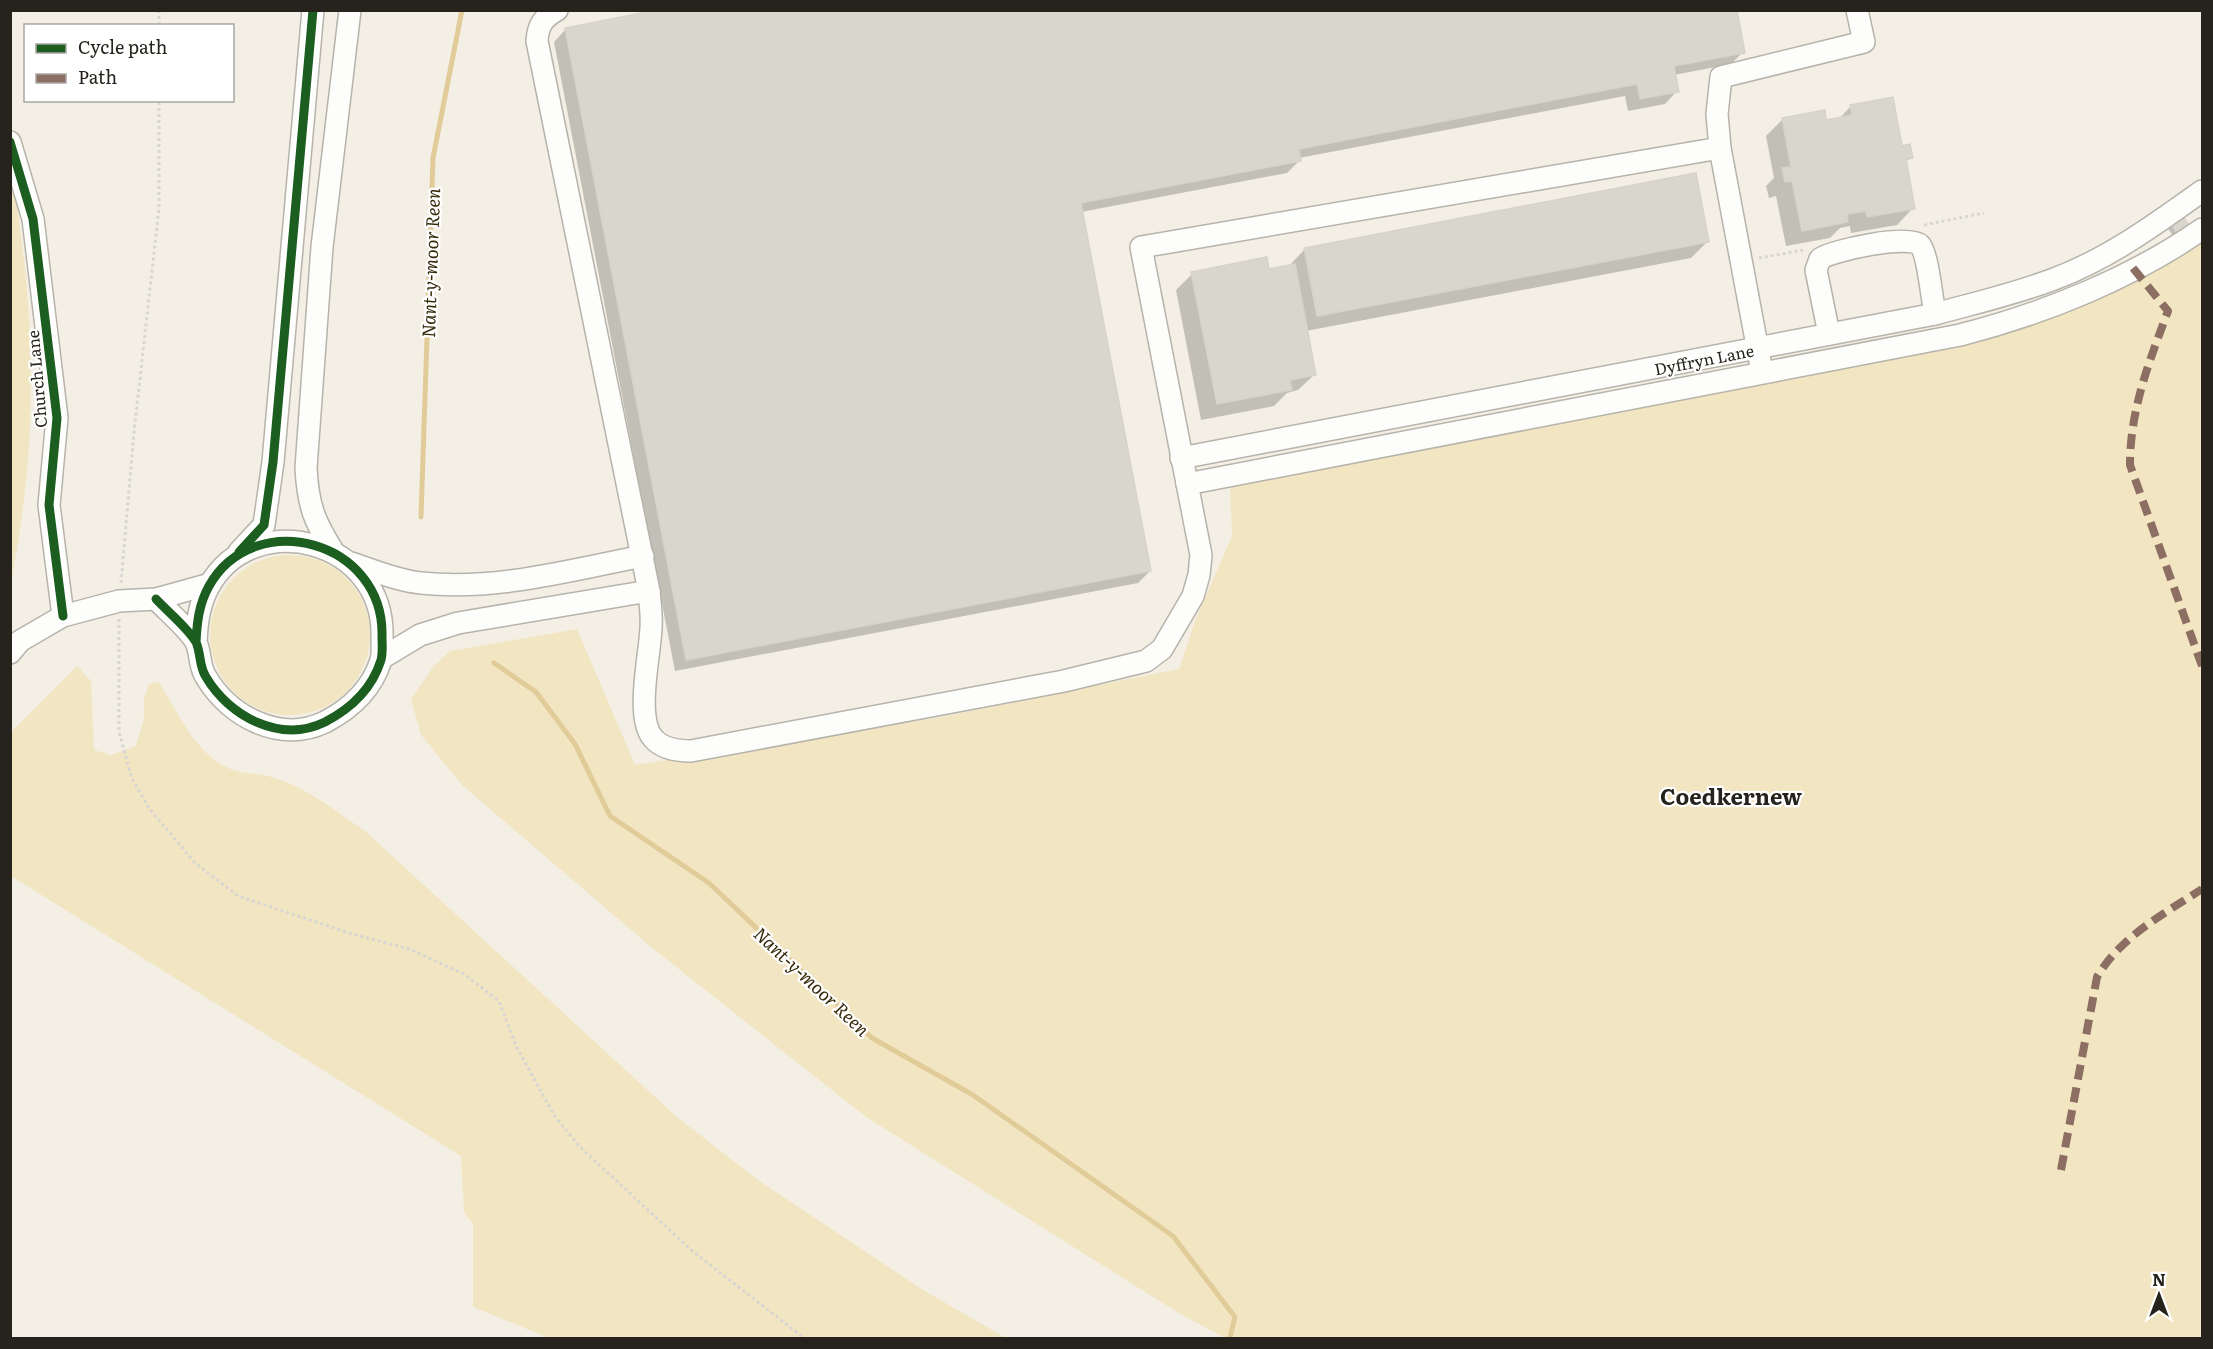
<svg xmlns="http://www.w3.org/2000/svg" width="2213" height="1349" font-family="Literata,serif">
<rect width="100%" height="100%" fill="#f3efe5"/>
<!-- green -->
<g fill="#f2e5c2">
<path d="M11 174C18 206 21 237 25 269 36 373 32 477 11 581Z"/>
<path d="M2202 242V1338H1225L1182 1315 866 1117 651 947 462 785 421 735 411 699 434 666 450 651 577 629 635 765 941 717 1179 669 1195 621 1232 536 1230 487 2018 328 2187 252Z"/>
<circle cx="290" cy="635" r="80"/>
<path d="M77 666 91 681 94 750 111 755 136 746 144 718V699L149 684 159 682C177 711 195 753 228 768 243 775 263 773 278 779 310 790 337 812 365 831L678 1118 761 1182 923 1290 1006 1338H549L473 1307V1224L464 1212 461 1156 11 876V732Z"/>
</g>
<!-- shadow -->
<g fill="#0003">
<path d="M566 29 1743 52 1731 64 1674 75 1677 91 1665 104 1628 111 1625 96 1299 158 1300 160 1287 173 1081 212 1150 571 1138 583 675 671 554 42Z"/>
<path d="M1851 106 1911 157 1905 163 1913 208 1897 225 1851 233 1850 226 1840 228 1830 238 1786 246 1776 196 1769 198 1766 186 1774 178 1766 136 1782 120 1825 122 1838 120Z"/>
<path d="M2165 224 2187 225 2173 236Z"/>
<path d="M1708 241 1691 258 1306 331 1315 374 1298 390 1287 393 1274 406 1201 420 1176 290 1192 274 1268 271 1289 266 1305 249Z"/>
</g>
<g fill="none" stroke-linecap="round" stroke-linejoin="round">
<!-- stream -->
<g stroke="#e1cc99" stroke-width="5">
<path d="M421 517 433 158 462 10"/>
<path d="M494 663 536 692 575 744 610 816 709 883 872 1038 973 1095 1173 1236 1235 1317 1230 1337"/>
</g>
</g>
<!-- building -->
<g fill="#d9d6cd" stroke="#d6d3cb" stroke-width="1.5">
<path d="M657 10H1737L1745 53 1674 66 1679 92 1640 99 1637 84 1299 149 1301 161 1081 203 1151 571 686 660 565 28Z"/>
<path d="M1893 97 1902 146 1910 144 1913 158 1906 159 1915 209 1867 217 1866 211 1847 214 1848 222 1802 231 1792 181 1785 182 1782 168 1791 167 1782 118 1825 110 1826 120 1852 115 1850 105Z"/>
<path d="M1696 173 1709 242 1317 316 1304 248Z"/>
<path d="M2179 211 2189 225 2177 233 2168 219Z"/>
<path d="M1267 257 1269 269 1295 264 1316 375 1290 380 1292 390 1217 404 1191 272Z"/>
</g>
<g fill="none" stroke-linecap="round" stroke-linejoin="round">
<!-- minor casing -->
<g stroke="#b6b3ab" stroke-width="24">
<g id="minor">
<path d="M557 10C543 18 538 25 537 41L649 591C650 603 652 616 651 628 650 655 635 717 653 738 662 749 677 751 691 751L1064 681 1146 661 1162 649 1193 596 1199 575 1201 555 1141 247 1720 148 1762 372"/>
<path d="M10 142 33 219 57 418 49 505 63 616"/>
<path d="M1720 148 1717 114 1721 77 1864 42 1857 10"/>
<path d="M1829 334 1816 270 1820 259C1833 250 1909 234 1920 245 1928 254 1932 300 1935 314"/>
<path d="M1181 458 1935 314C1975 303 2015 294 2054 279 2108 259 2156 224 2202 191"/>
<path d="M1187 484 1960 335C2043 314 2132 278 2202 229"/>
<path d="M333 551C314 521 308 505 306 468L322 247 350 10"/>
<path d="M239 552 264 525 273 462 313 10"/>
<path d="M351 563C373 570 398 581 421 583 496 591 571 570 643 556"/>
<path d="M156 599C168 612 187 627 196 642 201 653 199 667 206 677 229 716 280 744 325 722 352 708 372 689 381 660 383 653 382 644 382 637 385 540 254 506 209 586 199 604 197 622 196 642"/>
<path d="M10 653 20 641 63 616 119 601 156 599 210 584"/>
<path d="M382 658 420 635 458 623 649 591"/>
</g>
</g>
<!-- path -->
<g stroke="#d8d6d3" stroke-width="3" stroke-dasharray="3 3" stroke-linecap="butt">
<path d="M159 10V26"/>
<path d="M1924 225 1984 213"/>
<path d="M1759 258 1803 250"/>
<path d="M121 583 134 432 159 208V100"/>
<path d="M119 619V732L132 779 149 808 195 863 238 896 349 933 409 949 464 974 499 1001 516 1046 554 1115 579 1146 691 1250 804 1338"/>
</g>
<!-- minor -->
<use href="#minor" stroke="#fdfdfb" stroke-width="21"/>
<!-- quiet -->
<g stroke="#8d6e63" stroke-width="8" stroke-dasharray="15 8" stroke-linecap="butt">
<path d="M2133 268 2168 311C2149 362 2130 410 2130 465L2202 666"/>
<path d="M2061 1170 2097 977C2121 936 2164 914 2202 889"/>
</g>
<!-- cycleway casing -->
<g stroke="#fff" stroke-width="13">
<g id="cycleway">
<path d="M10 142 33 219 57 418 49 505 63 616"/>
<path d="M239 552 264 525 273 462 313 10"/>
<path d="M156 599C168 612 187 627 196 642 201 653 199 667 206 677 229 716 280 744 325 722 352 708 372 689 381 660 383 653 382 644 382 637 385 540 254 506 209 586 199 604 197 622 196 642"/>
</g>
</g>
<!-- cycleway -->
<use href="#cycleway" stroke="#1b5e20" stroke-width="9"/>
</g>
<g text-anchor="middle" dominant-baseline="central" stroke-width="4.5" stroke-linejoin="round" paint-order="stroke">
<!-- street labels -->
<g font-size="16" fill="#26231c" stroke="#fff">
<text transform="translate(1704 359) rotate(-11)">Dyffryn Lane</text>
<text transform="translate(36 379) rotate(-95)">Church Lane</text>
</g>
<!-- water labels -->
<g font-size="18" font-style="italic" fill="#352a0a" stroke="#fff">
<text transform="translate(430 263) rotate(-88)">Nant-y-moor Reen</text>
<text transform="translate(812 981) rotate(43)">Nant-y-moor Reen</text>
</g>
<!-- district labels -->
<g font-size="22" font-weight="bold" fill="#26231c" stroke="#fff">
<text x="1731" y="795">Coedkernew</text>
</g>
</g>
<!-- border -->
<rect width="2213" height="1349" fill="none" stroke="#26231c" stroke-width="24"/>
<!-- legend -->
<rect x="24" y="24" width="210" height="78" fill="#ffffff" stroke="#a8a7a4" stroke-width="1.5"/>
<rect x="36" y="44" width="30" height="9" fill="#1b5e20" stroke="#a8a7a4" stroke-width="1.5"/>
<text x="78" y="54" font-size="18" fill="#26231c">Cycle path</text>
<rect x="36" y="74" width="30" height="9" fill="#8d6e63" stroke="#a8a7a4" stroke-width="1.5"/>
<text x="78" y="84" font-size="18" fill="#26231c">Path</text>
<!-- north arrow -->
<g transform="translate(2159 1295)" stroke="#ffffff" stroke-width="4.5" paint-order="stroke">
<path d="M0-4.5L10 22L0 15L-10 22Z" fill="#26231c"/>
<text y="-9" font-size="16" font-weight="bold" text-anchor="middle" fill="#26231c">N</text>
</g>
</svg>
